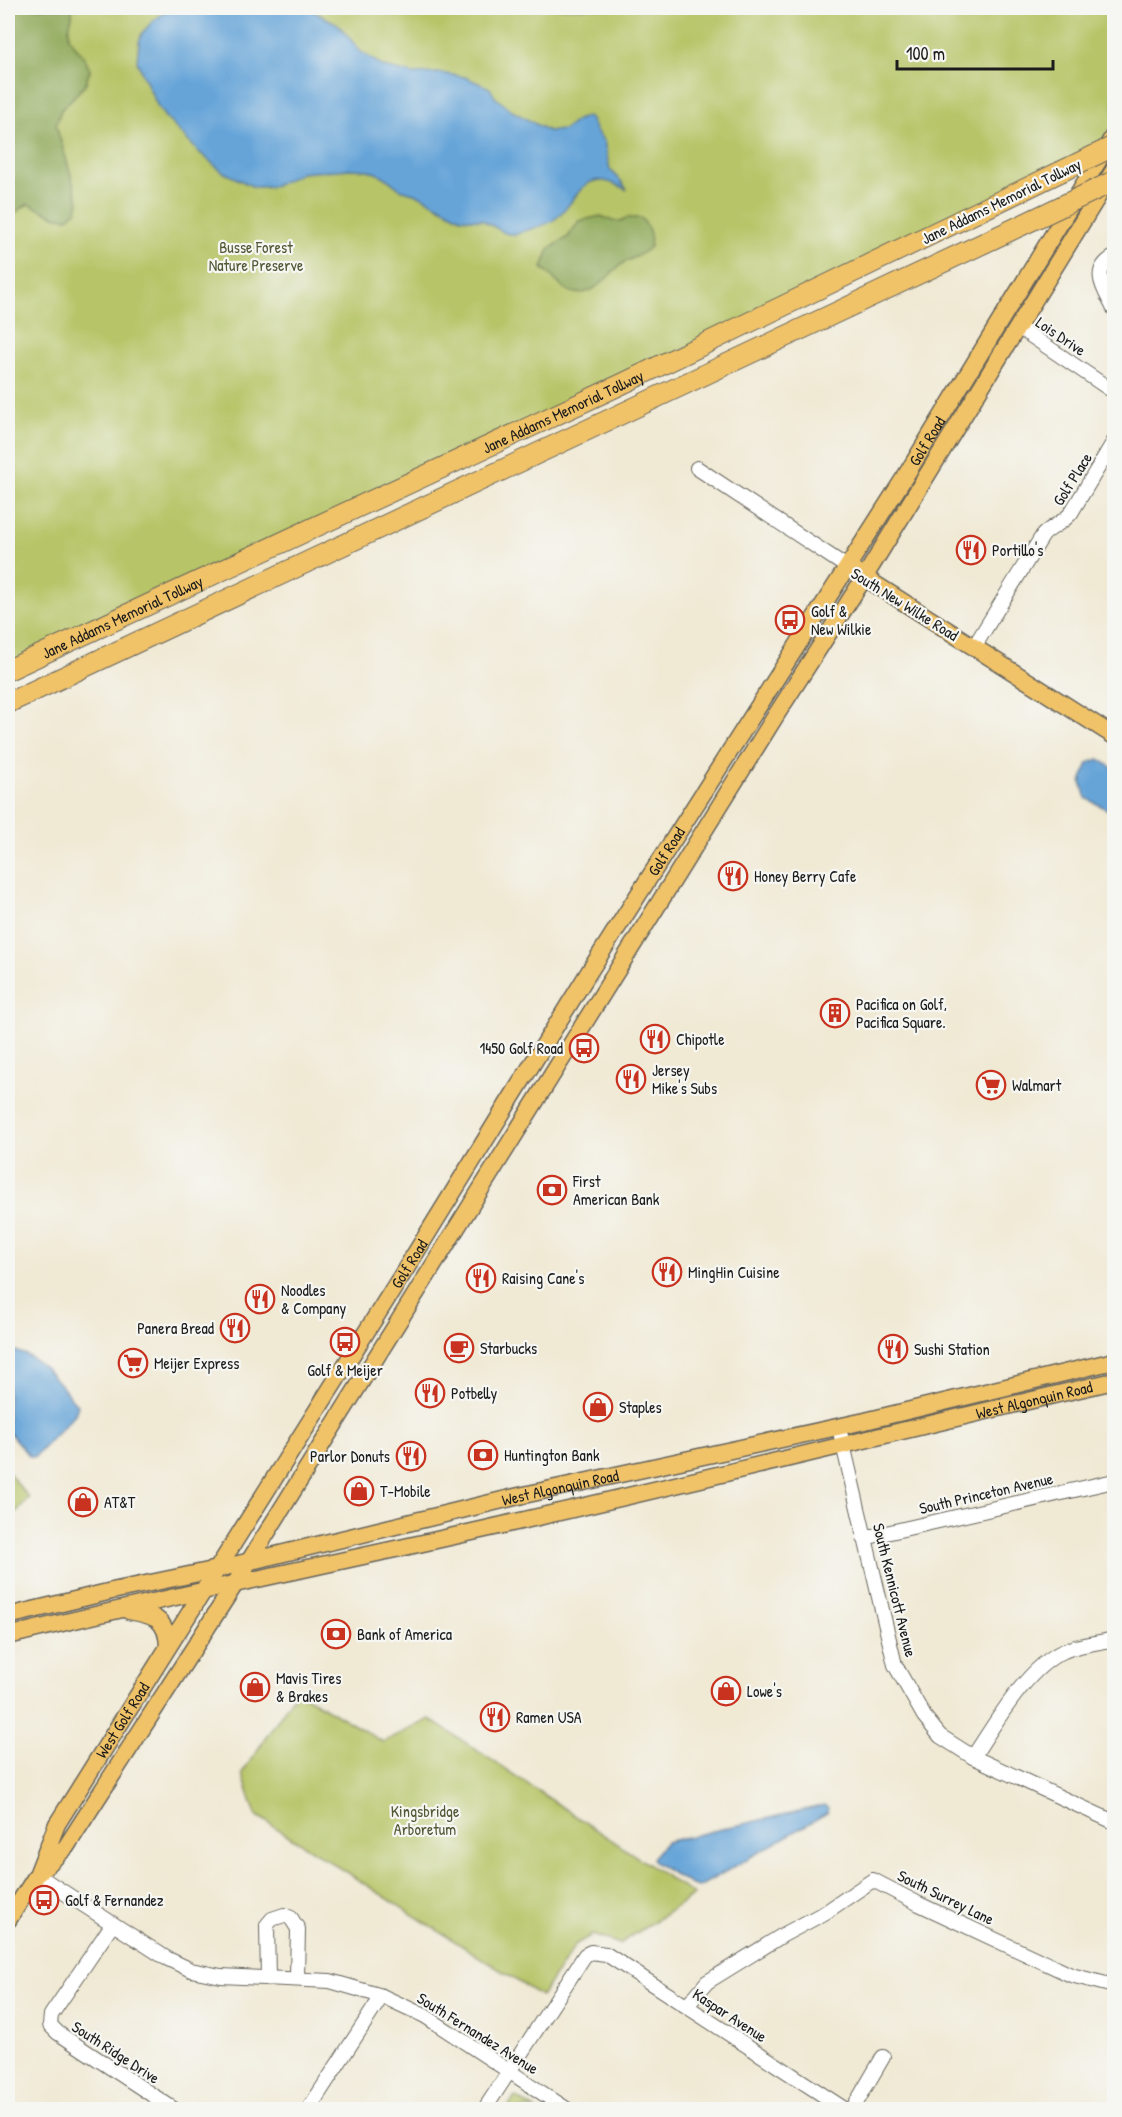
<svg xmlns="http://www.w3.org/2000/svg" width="1122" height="2117" font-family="'Patrick Hand',sans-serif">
<rect width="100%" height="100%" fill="#f6f6f2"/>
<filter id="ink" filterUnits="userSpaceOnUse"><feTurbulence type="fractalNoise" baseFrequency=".0167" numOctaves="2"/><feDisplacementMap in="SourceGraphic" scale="12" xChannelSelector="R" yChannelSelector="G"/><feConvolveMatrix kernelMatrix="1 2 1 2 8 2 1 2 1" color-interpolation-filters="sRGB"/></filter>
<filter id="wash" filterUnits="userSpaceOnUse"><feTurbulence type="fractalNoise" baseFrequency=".008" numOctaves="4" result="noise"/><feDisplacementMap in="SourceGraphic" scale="24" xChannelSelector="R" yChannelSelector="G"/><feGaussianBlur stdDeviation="1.35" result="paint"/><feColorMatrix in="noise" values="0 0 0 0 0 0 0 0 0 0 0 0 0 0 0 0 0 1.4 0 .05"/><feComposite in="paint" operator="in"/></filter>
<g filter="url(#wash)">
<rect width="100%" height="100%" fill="#f0e9d4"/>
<!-- green -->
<g fill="#b7c567" stroke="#6a7042" stroke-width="1.5">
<path d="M8 8H1114V134L1104 151 8 670Z"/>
<path d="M8 1472 29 1498 8 1521Z"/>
<path d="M297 1691 383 1742 430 1719 694 1895 620 1944 592 1935 576 1944 541 1996 256 1815 242 1773Z"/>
<path d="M515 2097 535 2109H507Z"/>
</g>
<!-- forest -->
<g fill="#91aa5c" stroke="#56633c" stroke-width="1.5">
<path d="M8 8H72V16L69 28V38L84 57 90 70 85 85 61 110 56 125 79 202 77 210 68 218 57 217 28 204 8 217Z"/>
<path d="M601 216 612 221H621L626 218H641C649 227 652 235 650 247 641 256 628 259 618 267 606 278 590 299 571 292 558 287 553 275 542 268L549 249 568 237 579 221Z"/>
</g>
<!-- water -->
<g fill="#66a4d8" stroke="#41607a" stroke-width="1.5">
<path d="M170 8H307L338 24 360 51 384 67 413 74 440 73 465 77 490 88 495 97 512 111 548 131 564 130 577 120 585 117 590 118 596 131 604 141 610 170 621 181 627 190C580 164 583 197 555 219 544 228 527 228 515 235L505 233 482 220 461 218 417 194 400 189 383 176 368 170 350 169 301 173 274 186 266 187H254L223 172 200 153 165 117 158 107 137 62 139 42 142 33 152 22Z"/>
<path d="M1099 759 1114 769V813L1086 798 1081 782 1088 763Z"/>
<path d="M8 1350C37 1351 60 1385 78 1406L75 1414 35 1457 29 1456 8 1431Z"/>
<path d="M825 1805 829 1808 827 1813 699 1887 691 1885 654 1862 652 1858 666 1842Z"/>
</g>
</g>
<g filter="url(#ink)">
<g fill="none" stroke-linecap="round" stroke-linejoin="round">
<!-- minor casing -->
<g stroke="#66645c" stroke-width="16">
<g id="minor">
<path d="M1114 257C1089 271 1105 290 1114 309"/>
<path d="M1018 327 1114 392"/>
<path d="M697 468 847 567"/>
<path d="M974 647 1043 535C1052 526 1063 523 1071 513L1114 441"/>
<path d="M841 1436 895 1665 924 1716 940 1736 973 1757 1114 1822"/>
<path d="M864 1538 1114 1481"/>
<path d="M973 1757C995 1724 1027 1667 1064 1651 1079 1644 1099 1643 1114 1639"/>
<path d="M37 1875 166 1958 191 1970 221 1976 330 1981 382 1996 425 2016 568 2110"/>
<path d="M112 1925 51 2015 50 2025 58 2033 175 2110"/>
<path d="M268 1978 267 1925 272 1919 284 1915 291 1918 298 1929 297 1978"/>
<path d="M687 2006 707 1982 783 1935 826 1912 873 1880 919 1904 1071 1975 1114 1986"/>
<path d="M308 2110 382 1996"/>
<path d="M484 2110 585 1955 591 1952 606 1954 846 2110"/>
<path d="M852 2110 883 2057"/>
</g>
</g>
<!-- major casing -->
<g stroke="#66645c" stroke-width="19">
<g id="major">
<path d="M856 572 1114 736"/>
<path d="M129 1611C153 1615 167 1618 168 1646"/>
<path id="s1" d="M8 1616 112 1591 218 1569 519 1496 865 1421 1114 1361"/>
<path id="s2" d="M8 1636C172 1595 338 1563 503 1525 707 1479 910 1428 1114 1381"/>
<path d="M41 1871 66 1847 235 1584 778 712 864 578 1114 170"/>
<path id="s3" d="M8 1920 37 1875 57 1824 402 1275 589 972 906 475 1114 135"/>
</g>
</g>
<!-- highway casing -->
<g stroke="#66645c" stroke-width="22">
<g id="highway">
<path id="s4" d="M8 670 622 384 1060 172"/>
<path d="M8 703 1020 226"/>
</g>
</g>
<!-- minor -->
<use href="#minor" stroke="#fff" stroke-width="14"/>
<!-- major -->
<use href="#major" stroke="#f1c369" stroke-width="16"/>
<!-- highway -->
<use href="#highway" stroke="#f1c369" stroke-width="20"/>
<!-- highway-bridge casing -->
<g stroke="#66645c" stroke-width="22" stroke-linecap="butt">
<g id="highway-bridge">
<path d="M1060 172 1114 146"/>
<path d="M1020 226 1114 181"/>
</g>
</g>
<!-- highway-bridge -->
<use href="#highway-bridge" stroke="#f1c369" stroke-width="20"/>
</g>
</g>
<!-- icons -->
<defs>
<g id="restaurant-ring" transform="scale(1.5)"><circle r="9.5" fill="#f6f6f2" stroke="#c8321e" stroke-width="1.5"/><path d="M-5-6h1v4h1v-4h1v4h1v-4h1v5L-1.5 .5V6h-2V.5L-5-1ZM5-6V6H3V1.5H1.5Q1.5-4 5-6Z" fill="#c8321e"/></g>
<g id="bus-ring" transform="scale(1.5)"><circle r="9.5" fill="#f6f6f2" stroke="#c8321e" stroke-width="1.5"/><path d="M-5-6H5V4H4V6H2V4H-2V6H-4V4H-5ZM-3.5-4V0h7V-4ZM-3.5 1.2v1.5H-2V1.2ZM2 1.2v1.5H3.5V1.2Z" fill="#c8321e"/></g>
<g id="building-ring" transform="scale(1.5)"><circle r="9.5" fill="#f6f6f2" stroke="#c8321e" stroke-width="1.5"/><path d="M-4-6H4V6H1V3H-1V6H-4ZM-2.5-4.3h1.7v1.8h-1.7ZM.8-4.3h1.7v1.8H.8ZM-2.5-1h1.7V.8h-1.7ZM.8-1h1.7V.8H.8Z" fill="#c8321e"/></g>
<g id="supermarket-ring" transform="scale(1.5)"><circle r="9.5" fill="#f6f6f2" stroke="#c8321e" stroke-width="1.5"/><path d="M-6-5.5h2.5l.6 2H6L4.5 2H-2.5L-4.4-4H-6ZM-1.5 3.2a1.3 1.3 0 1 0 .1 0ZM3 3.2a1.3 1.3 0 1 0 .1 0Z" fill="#c8321e"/></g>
<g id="bank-ring" transform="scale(1.5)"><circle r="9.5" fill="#f6f6f2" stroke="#c8321e" stroke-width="1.5"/><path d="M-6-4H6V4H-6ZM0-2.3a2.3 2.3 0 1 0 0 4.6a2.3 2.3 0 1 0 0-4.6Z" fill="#c8321e"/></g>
<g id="cafe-ring" transform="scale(1.5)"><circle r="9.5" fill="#f6f6f2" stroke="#c8321e" stroke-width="1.5"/><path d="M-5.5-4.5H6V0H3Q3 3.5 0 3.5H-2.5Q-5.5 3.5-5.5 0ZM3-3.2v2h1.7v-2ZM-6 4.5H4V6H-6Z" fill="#c8321e"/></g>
<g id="shop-ring" transform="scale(1.5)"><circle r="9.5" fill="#f6f6f2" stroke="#c8321e" stroke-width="1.5"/><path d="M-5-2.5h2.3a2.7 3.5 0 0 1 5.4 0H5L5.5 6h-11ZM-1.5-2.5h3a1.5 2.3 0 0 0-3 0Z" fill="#c8321e"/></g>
</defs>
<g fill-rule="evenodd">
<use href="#restaurant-ring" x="971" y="550"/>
<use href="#bus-ring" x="790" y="620"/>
<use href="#restaurant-ring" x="733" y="876"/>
<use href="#building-ring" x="835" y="1013"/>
<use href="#restaurant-ring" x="655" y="1039"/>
<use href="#bus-ring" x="584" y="1048"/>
<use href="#restaurant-ring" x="631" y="1079"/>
<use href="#supermarket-ring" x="991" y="1085"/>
<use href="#bank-ring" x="552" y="1190"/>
<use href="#restaurant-ring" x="667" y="1272"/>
<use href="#restaurant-ring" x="481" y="1278"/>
<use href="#restaurant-ring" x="260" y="1299"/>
<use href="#restaurant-ring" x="235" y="1328"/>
<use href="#bus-ring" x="345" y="1342"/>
<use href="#cafe-ring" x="459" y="1348"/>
<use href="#restaurant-ring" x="893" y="1349"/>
<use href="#supermarket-ring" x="133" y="1363"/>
<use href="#restaurant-ring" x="430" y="1393"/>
<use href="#shop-ring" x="598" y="1407"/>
<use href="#bank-ring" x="483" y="1455"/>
<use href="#restaurant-ring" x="411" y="1456"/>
<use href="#shop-ring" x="359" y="1491"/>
<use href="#shop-ring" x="83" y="1502"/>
<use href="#bank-ring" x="336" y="1634"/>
<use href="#shop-ring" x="255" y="1687"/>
<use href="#shop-ring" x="726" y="1691"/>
<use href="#restaurant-ring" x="495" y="1717"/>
<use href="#bus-ring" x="44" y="1900"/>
</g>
<g text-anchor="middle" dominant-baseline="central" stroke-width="4.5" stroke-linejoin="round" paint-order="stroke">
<!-- street labels -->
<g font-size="16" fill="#1c1c1c" stroke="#f6f6f2">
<text transform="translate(1001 201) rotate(-26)">Jane Addams Memorial Tollway</text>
<text transform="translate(1061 336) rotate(34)">Lois Drive</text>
<text stroke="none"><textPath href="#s4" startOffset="612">Jane Addams Memorial Tollway</textPath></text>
<text stroke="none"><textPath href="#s3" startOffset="1742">Golf Road</textPath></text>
<text transform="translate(1072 479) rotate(-58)">Golf Place</text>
<text transform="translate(905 604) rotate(32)">South New Wilke Road</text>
<text stroke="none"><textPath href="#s4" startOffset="126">Jane Addams Memorial Tollway</textPath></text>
<text stroke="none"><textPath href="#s3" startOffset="1256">Golf Road</textPath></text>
<text stroke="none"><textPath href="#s3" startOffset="770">Golf Road</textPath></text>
<text stroke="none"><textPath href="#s2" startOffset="1053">West Algonquin Road</textPath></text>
<text stroke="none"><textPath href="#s1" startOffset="567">West Algonquin Road</textPath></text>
<text transform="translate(986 1493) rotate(-13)">South Princeton Avenue</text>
<text transform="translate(895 1590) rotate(76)">South Kennicott Avenue</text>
<text stroke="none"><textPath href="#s3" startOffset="231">West Golf Road</textPath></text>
<text transform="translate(946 1897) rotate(26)">South Surrey Lane</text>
<text transform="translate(730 2015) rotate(33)">Kaspar Avenue</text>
<text transform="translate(478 2033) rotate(32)">South Fernandez Avenue</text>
<text transform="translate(116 2052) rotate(33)">South Ridge Drive</text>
</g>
<!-- park labels -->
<g font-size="16" fill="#525736" stroke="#f6f6f2">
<text x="256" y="247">Busse Forest<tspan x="256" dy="18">Nature Preserve</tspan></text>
<text x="425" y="1811">Kingsbridge<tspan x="425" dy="18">Arboretum</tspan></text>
</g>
<!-- poi labels -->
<g font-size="16" fill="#1c1c1c" stroke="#f6f6f2" text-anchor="start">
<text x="992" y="550">Portillo's</text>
<text x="811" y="611">Golf &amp;<tspan x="811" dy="18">New Wilkie</tspan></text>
<text x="754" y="876">Honey Berry Cafe</text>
<text x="856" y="1004">Pacifica on Golf,<tspan x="856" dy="18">Pacifica Square.</tspan></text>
<text x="676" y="1039">Chipotle</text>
<text x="563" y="1048" text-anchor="end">1450 Golf Road</text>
<text x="652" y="1070">Jersey<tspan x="652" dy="18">Mike's Subs</tspan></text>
<text x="1012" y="1085">Walmart</text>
<text x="573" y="1181">First<tspan x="573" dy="18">American Bank</tspan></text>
<text x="688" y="1272">MingHin Cuisine</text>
<text x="502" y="1278">Raising Cane's</text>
<text x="281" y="1290">Noodles<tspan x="281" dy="18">&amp; Company</tspan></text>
<text x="214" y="1328" text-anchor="end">Panera Bread</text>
<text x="480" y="1348">Starbucks</text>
<text x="914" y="1349">Sushi Station</text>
<text x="154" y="1363">Meijer Express</text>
<text x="345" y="1370" text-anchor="middle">Golf &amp; Meijer</text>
<text x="451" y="1393">Potbelly</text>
<text x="619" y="1407">Staples</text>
<text x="504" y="1455">Huntington Bank</text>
<text x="390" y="1456" text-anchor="end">Parlor Donuts</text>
<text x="380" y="1491">T-Mobile</text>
<text x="104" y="1502">AT&amp;T</text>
<text x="357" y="1634">Bank of America</text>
<text x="276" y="1678">Mavis Tires<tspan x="276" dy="18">&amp; Brakes</tspan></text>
<text x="747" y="1691">Lowe's</text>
<text x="516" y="1717">Ramen USA</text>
<text x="65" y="1900">Golf &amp; Fernandez</text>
</g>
</g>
<!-- margin -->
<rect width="1122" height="2117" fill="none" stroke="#f6f6f2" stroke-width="30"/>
<!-- scale -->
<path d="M897 60v9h156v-9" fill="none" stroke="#1c1c1c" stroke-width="3"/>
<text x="906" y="60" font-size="18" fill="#1c1c1c" stroke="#f6f6f2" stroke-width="4.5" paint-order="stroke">100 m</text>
</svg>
